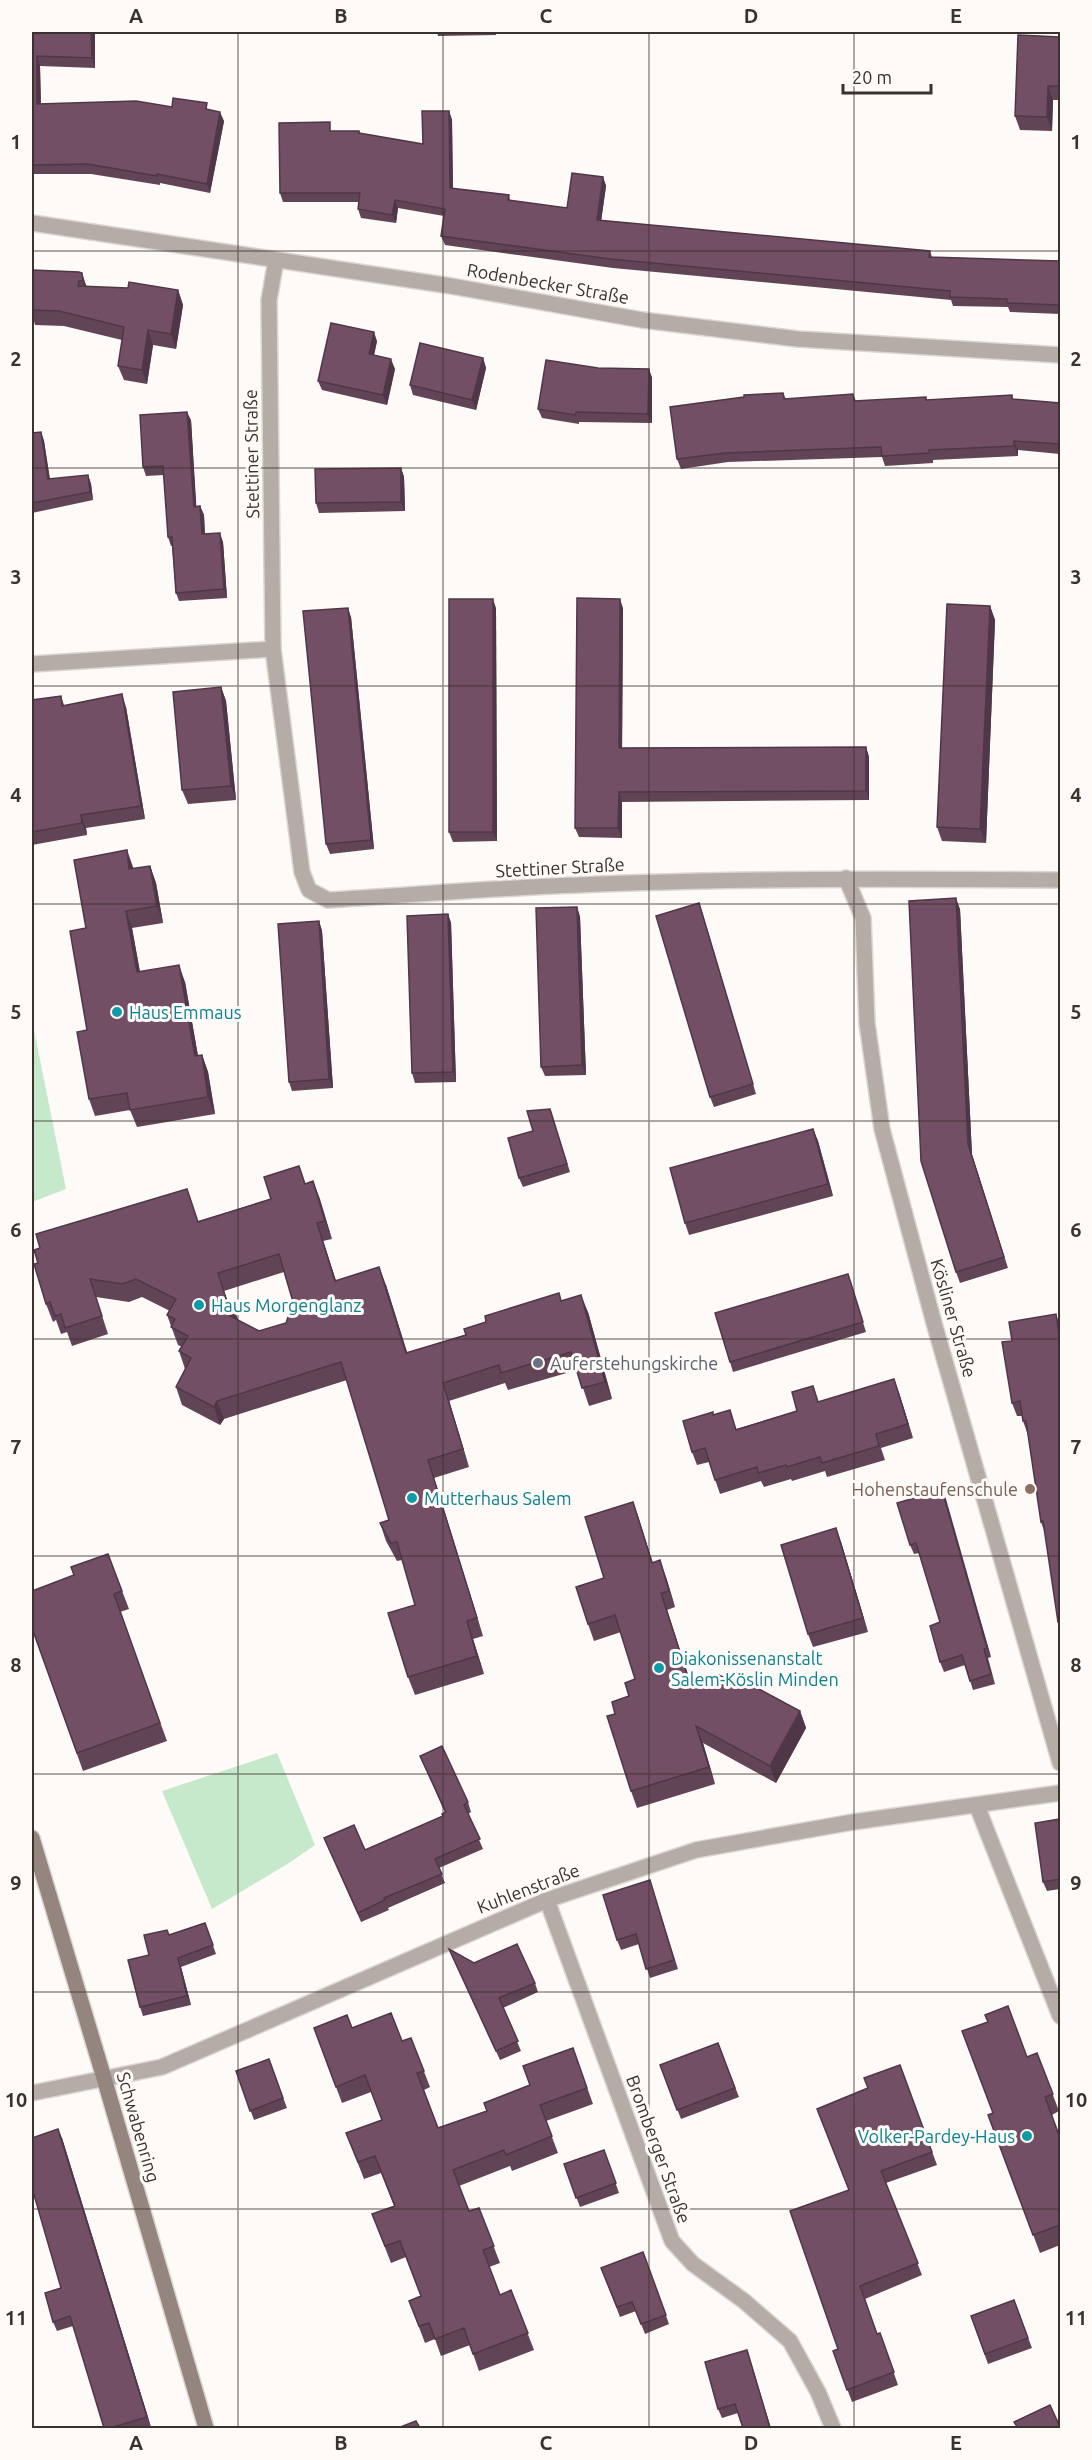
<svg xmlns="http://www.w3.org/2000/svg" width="1092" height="2460" font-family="Ubuntu,sans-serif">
<rect width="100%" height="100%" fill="#fefaf7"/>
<!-- green -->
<g fill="#c6e9cc">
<path d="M32 1020 66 1189 32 1202Z"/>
<path d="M277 1753 315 1845 289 1863 212 1909 162 1791Z"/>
</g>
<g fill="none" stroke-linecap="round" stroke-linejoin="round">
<!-- street casing -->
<g stroke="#dbd6d2" stroke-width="18">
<g id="street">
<path d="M32 223 451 286 642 320 798 339 1060 355"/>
<path d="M276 260 269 300 273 649 302 872 309 890 328 900C411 895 494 888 578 885 739 878 900 879 1060 880"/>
<path d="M32 664 273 649"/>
<path d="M846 878 863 918 867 1023 882 1129 934 1323 1060 1763"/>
<path d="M977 1806 1060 2016"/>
<path d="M547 1900 672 2241 693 2264 744 2301 790 2341 818 2392 833 2428"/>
<path d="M32 2093 162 2067 547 1900 696 1850 853 1822 1060 1793"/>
</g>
</g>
<!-- secondary casing -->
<g stroke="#dbd6d2" stroke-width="18">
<path id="secondary" d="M32 1838 104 2078 206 2428"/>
</g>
<!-- street -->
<use href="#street" stroke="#b5aca7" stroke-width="15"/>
<!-- secondary -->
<use href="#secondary" stroke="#94867e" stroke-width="15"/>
</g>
<!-- wall -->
<g fill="#624457" fill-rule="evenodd">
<path d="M32 32H95V68L40 66 41 104 172 107 209 110 224 121 210 193 160 183V185L91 174H32Z"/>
<path d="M437 32H496V35L438 36Z"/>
<path d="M1060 37V100H1053L1052 131 1020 130 1015 116Z"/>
<path d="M449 111 452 120 453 189 509 195 510 200 567 208 603 177 606 186 601 221 930 251 932 257 1060 261V314L1010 312 1008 307 953 306 951 300 613 268 445 245 441 236 444 216 398 208 396 223 361 218 358 209 359 202H283L280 193 333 131H359L360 133 423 144Z"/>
<path d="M32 270 79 272 87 287 178 290 183 305 176 349 153 345 147 384 124 380 118 366 122 340 64 326 35 325 32 314Z"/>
<path d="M377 341 374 355 395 369 387 405 322 390 318 381Z"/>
<path d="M483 358 486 368 476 410 413 395 410 385Z"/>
<path d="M598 368 649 369 652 378V423L579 422V424L542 418 538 409Z"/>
<path d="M783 393 786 399 853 394 856 401 927 400 1012 395 1013 399 1060 403V454L1018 450V456L933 460V463L885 466 882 457 728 462 681 469 677 459 744 397Z"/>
<path d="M191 420 196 507 200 506 204 515 205 534 223 542 227 598 179 601 176 593 172 546H171L168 537 164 475 146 476 143 467Z"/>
<path d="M41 432 44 441 50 479 88 475 91 484 93 500 32 513V433Z"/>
<path d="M401 468 404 477 405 511 319 513 316 503Z"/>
<path d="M990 606 995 620 986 843 942 841 937 827Z"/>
<path d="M496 608 497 841 453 842 449 832Z"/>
<path d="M623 608 622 748 866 747 869 757V800L622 802V838L579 837 575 828Z"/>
<path d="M351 617 374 849 330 854 326 844Z"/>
<path d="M221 687 226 701 236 800 188 804 182 790Z"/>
<path d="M61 696 64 705 126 707 145 819 86 828 87 835 32 845V700Z"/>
<path d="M150 866 156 883 163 923 132 928 140 972 185 982 198 1056 202 1055 208 1072 215 1114 137 1127 130 1110 95 1116 89 1099 86 928 133 869Z"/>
<path d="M577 907 580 917 586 1075 545 1076 541 1067Z"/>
<path d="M960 909 972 1155 1008 1268 960 1283 956 1272Z"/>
<path d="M702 912 756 1094 714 1107 710 1097Z"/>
<path d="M448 914 451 923 456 1082 415 1083 412 1073Z"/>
<path d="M319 921 322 931 333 1088 292 1091 289 1082Z"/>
<path d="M550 1109 570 1172 523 1187 519 1178 533 1131Z"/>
<path d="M813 1129 818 1141 833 1196 689 1235 685 1223Z"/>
<path d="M313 1181 332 1239 323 1241 336 1281 386 1285 407 1353 466 1335 562 1301 588 1312 612 1399 589 1406 577 1370 508 1390 505 1383 449 1401 469 1467 434 1478 483 1636 473 1639 484 1674 415 1695 408 1677 415 1605 402 1560 397 1561 386 1541 380 1523 389 1520 347 1380 224 1419 220 1425 182 1405 176 1387 185 1369 179 1351 182 1347 178 1345 167 1315 170 1311 142 1297 129 1302 96 1297 108 1334 72 1346 67 1332 61 1334 56 1320 53 1322 46 1304 198 1221 271 1199ZM284 1272 293 1302 286 1323 259 1331 238 1320 234 1308 229 1305 224 1291Z"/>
<path d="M848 1274 866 1332 733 1372 730 1362Z"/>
<path d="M1060 1326V1629L1058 1622 1045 1533 1041 1522 1028 1435 1023 1421 1022 1416H1017L1012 1403V1341Z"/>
<path d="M899 1393 913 1438 881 1448 885 1460 827 1477 825 1471 792 1481 791 1479 764 1487 761 1481 720 1494 709 1462 697 1465 692 1452 713 1415 736 1429 797 1411 819 1401Z"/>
<path d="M942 1490 991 1657 988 1658 995 1684 973 1690 965 1665 944 1672 940 1662V1622L919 1553 914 1554 910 1545Z"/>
<path d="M633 1502 653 1563 666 1577 675 1607 667 1610 690 1683 741 1686 800 1711 806 1728 776 1783 703 1743 715 1784 637 1808 631 1791 615 1714 629 1696 635 1679 621 1632 594 1641 588 1624Z"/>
<path d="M841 1542 868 1632 813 1647 808 1634Z"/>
<path d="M108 1554 129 1609 120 1612 167 1741 83 1771 32 1628 74 1575Z"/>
<path d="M420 1756 468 1802 471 1812 468 1814 483 1849 439 1868 445 1883 388 1908 389 1910 361 1922 324 1838 365 1850 443 1816 445 1813Z"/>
<path d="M1060 1819V1889L1047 1891 1043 1882Z"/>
<path d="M653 1890 678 1969 650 1978 639 1944 621 1950 617 1940Z"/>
<path d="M205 1923 216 1954 181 1967 191 2005 143 2016 140 2007 149 1955 169 1935Z"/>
<path d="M449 1949 474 1963 535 1983 538 1992 503 2008 521 2051 500 2060 453 1958Z"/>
<path d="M314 2028H352L402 2041 411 2038 430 2087 424 2090 438 2128 487 2111 530 2085 573 2048 593 2104 546 2121 558 2153 512 2171 510 2166 459 2186 469 2211 479 2208 500 2263 489 2267 500 2295 511 2290 534 2350 479 2371 470 2345 441 2356 435 2339 425 2343 409 2301 421 2296 406 2257 391 2263 372 2214 394 2206 381 2173 364 2179 346 2133 382 2120 371 2092 342 2103Z"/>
<path d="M718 2043 739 2097 681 2119 660 2065Z"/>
<path d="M1037 2053 1059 2111 1052 2115 1060 2138V2245L1040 2253 988 2115 993 2113 1027 2057Z"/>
<path d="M269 2059 287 2108 254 2120 236 2071Z"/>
<path d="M900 2065 937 2165 886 2183 922 2275 865 2299 877 2334 880 2333 898 2385 852 2402 833 2351 838 2349 849 2190 868 2088Z"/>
<path d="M62 2138 151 2427 145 2428H104L73 2326 57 2331 53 2322 61 2288Z"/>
<path d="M604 2150 619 2193 580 2207 564 2164Z"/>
<path d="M643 2252 669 2324 645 2334 636 2311 620 2317 601 2268Z"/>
<path d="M1014 2300 1032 2348 988 2364 971 2316Z"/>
<path d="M747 2350 750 2359 771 2428H743L738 2413 722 2418 718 2409Z"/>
</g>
<!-- shaded-wall -->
<g fill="#503747">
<path d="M91 32H95V68L92 58Z"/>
<path d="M37 56 40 66 41 114 37 104Z"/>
<path d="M1048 86 1053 100 1052 131 1047 117Z"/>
<path d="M449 111 452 120 453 197 450 188Z"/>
<path d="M220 112 224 121 210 193 207 184Z"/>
<path d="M603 177 606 186 600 229 597 220Z"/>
<path d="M395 200 398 208 396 223 392 215Z"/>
<path d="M82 273 87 288 88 295 83 281Z"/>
<path d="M178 290 183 305 176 349 171 334Z"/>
<path d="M148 330 153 345 147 384 142 370Z"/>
<path d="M374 332 377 341 372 364 369 354Z"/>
<path d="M483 358 486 368 476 410 472 400Z"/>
<path d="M391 359 395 369 387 405 383 395Z"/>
<path d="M649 369 652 378V423L648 414Z"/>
<path d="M187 412 191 420 197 516 194 507Z"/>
<path d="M41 432 44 441 51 488 48 479Z"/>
<path d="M1014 441 1018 450V456L1014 446Z"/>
<path d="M401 468 404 477 405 511 401 502Z"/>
<path d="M88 475 91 484 93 500 90 492Z"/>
<path d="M200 506 204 515 205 542 202 534Z"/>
<path d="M220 533 223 542 227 598 224 589Z"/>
<path d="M493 599 496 608 497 841 493 832Z"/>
<path d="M620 599 623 608 622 757 619 748Z"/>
<path d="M990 606 995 620 986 843 980 829Z"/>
<path d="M348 608 351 617 374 849 371 840Z"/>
<path d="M221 687 226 701 236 800 231 786Z"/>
<path d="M122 694 126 707 145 819 141 806Z"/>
<path d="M866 747 869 757V800L866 791Z"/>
<path d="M619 792 622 802V838L618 828Z"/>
<path d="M81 815 86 828 87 835 82 823Z"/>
<path d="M127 850 133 867 136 886 129 869Z"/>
<path d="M150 866 156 883 163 923 157 906Z"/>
<path d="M956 898 960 909 972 1155 1008 1268 968 1144Z"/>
<path d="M699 903 702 912 756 1094 753 1084Z"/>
<path d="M577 907 580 917 586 1075 582 1065Z"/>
<path d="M126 911 132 928 143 989 137 972Z"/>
<path d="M448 914 451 923 456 1082 453 1072Z"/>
<path d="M319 921 322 931 333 1088 329 1079Z"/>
<path d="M179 965 185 982 201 1073 195 1056Z"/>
<path d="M202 1055 208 1072 215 1114 208 1097Z"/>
<path d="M813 1129 818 1141 833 1196 828 1184Z"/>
<path d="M313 1181 320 1199 332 1239 325 1221Z"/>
<path d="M317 1223 323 1241 342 1299 335 1281Z"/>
<path d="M379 1267 386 1285 413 1371 406 1353Z"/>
<path d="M218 1273 231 1313 234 1308 240 1326 230 1316Z"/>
<path d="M581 1295 588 1312 612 1399 605 1382Z"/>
<path d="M1056 1314 1060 1326V1342Z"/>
<path d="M894 1379 899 1393 913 1438 908 1424Z"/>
<path d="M443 1383 449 1401 469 1467 463 1449Z"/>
<path d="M217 1401 224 1419 220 1425 214 1407Z"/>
<path d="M428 1460 434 1478 483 1636 477 1618Z"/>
<path d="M942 1490 946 1499 991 1657 987 1648Z"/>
<path d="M633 1502 639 1519 658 1580 652 1563Z"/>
<path d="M836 1528 841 1542 868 1632 863 1618Z"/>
<path d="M660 1560 666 1577 675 1607 669 1591Z"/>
<path d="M661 1593 667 1610 696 1700 690 1683Z"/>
<path d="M467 1621 473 1639 484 1674 477 1656Z"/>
<path d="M800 1711 806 1728 776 1783 770 1766Z"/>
<path d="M696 1726 703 1743 715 1784 709 1767Z"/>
<path d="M178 1958 181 1967 191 2005 187 1996Z"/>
<path d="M58 2129 62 2138 151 2427 147 2417Z"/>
</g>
<!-- building -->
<g fill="#724f65" stroke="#503747" stroke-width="1.5" fill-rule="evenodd">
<path d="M32 32H91L92 58 37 56V104L136 101 172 107 173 98 207 103 206 109 220 112 207 184 157 174V176L88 164 32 165Z"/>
<path d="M1018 35 1060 37V86H1048L1047 117 1015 116Z"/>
<path d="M422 111H449L450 188 509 195 508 200 567 208 572 173 603 177 597 220 930 251 929 257 1060 261V305L1007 303V299L950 297V291L610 259 441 236 445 209 395 200 392 215 358 209 360 193H280L279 123 330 122V131H359V133L423 144Z"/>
<path d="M32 270 79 272 82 273 83 281H79L78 286 128 288 129 282 178 290 171 334 148 330 142 370 118 366 124 327 59 311 32 310Z"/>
<path d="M331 323 374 332 369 354 391 359 383 395 318 381Z"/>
<path d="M420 343 483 358 472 400 410 385Z"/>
<path d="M546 360 598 368 649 369 648 414 576 412 575 415 538 409Z"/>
<path d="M783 393 784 399 853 394 854 401 926 397V400L1012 395V399L1060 403V444L1014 441V446L929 450V453L882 456 881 447 725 453 677 459 670 407 744 397V395Z"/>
<path d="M187 412 194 507 200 506 202 534 220 533 224 589 176 593 172 537H168L163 466 143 467 140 415Z"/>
<path d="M41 432 48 479 88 475 90 492 32 503V433Z"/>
<path d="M401 468V502L316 503 315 469Z"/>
<path d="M577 598 620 599 619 748 866 747V791L619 792 618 828H575Z"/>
<rect x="449" y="599" width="44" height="233"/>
<path d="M947 604 990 606 980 829 937 827Z"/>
<path d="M348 608 371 840 326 844 303 611Z"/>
<path d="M221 687 231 786 182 790 173 692Z"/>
<path d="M122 694 141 806 81 815 82 823 32 832V700L61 696 62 706Z"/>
<path d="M127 850 129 869 150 866 157 906 126 911 137 972 179 965 195 1056 202 1055 208 1097 130 1110 127 1093 89 1099 77 1032 87 1030 70 931 86 928 74 860Z"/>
<path d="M956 898 968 1144 1004 1257 956 1272 921 1161 909 901Z"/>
<path d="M699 903 753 1084 710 1097 656 916Z"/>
<path d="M577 907 582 1065 541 1067 536 908Z"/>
<path d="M448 914 453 1072 412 1073 407 916Z"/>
<path d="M319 921 329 1079 289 1082 278 924Z"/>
<path d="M550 1109 567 1164 519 1178 508 1138 533 1131 527 1111Z"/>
<path d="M813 1129 828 1184 685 1223 670 1168Z"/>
<path d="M299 1166 305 1184 313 1181 325 1221 317 1223 335 1281 379 1267 406 1353 466 1335 464 1329 486 1322 485 1316 559 1293 561 1301 581 1295 605 1382 582 1388 571 1352 501 1373 499 1365 443 1383 463 1449 428 1460 477 1618 467 1621 477 1656 408 1677 388 1613 415 1605 397 1542 391 1543 380 1523 389 1520 341 1362 217 1401 214 1407 176 1387 191 1358 179 1351 188 1336 171 1327 175 1319 167 1315 176 1299 136 1279 122 1284 90 1279 102 1316 65 1328 61 1314 55 1316 50 1302 46 1304 34 1264 38 1263 34 1250 40 1248 36 1234 187 1189 198 1222 271 1199 264 1177ZM279 1254 293 1302 286 1323 259 1331 230 1316 234 1308 228 1305 218 1273Z"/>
<path d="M848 1274 863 1322 730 1362 715 1313Z"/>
<path d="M1056 1314 1060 1342V1623V1622H1058L1043 1521 1041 1522 1026 1421H1023L1020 1401 1012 1403 1002 1342 1012 1341 1009 1322Z"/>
<path d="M894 1379 908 1424 876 1434 879 1446 822 1463 820 1457 787 1467 786 1465 758 1473 757 1467 715 1480 705 1448 692 1452 683 1421 713 1412V1415L730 1410 736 1430 797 1411 792 1392 813 1386 818 1402Z"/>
<path d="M942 1490 987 1648 984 1649 991 1674 970 1681 962 1655 940 1662 930 1626 940 1622 916 1543 910 1545 897 1503Z"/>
<path d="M633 1502 652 1563 660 1560 669 1591 661 1593 690 1683 719 1675 741 1686 744 1681 800 1711 770 1766 696 1726 709 1767 631 1791 607 1716 615 1714 612 1702 629 1696 625 1683 635 1679 615 1615 588 1624 576 1587 604 1578 585 1517Z"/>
<path d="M836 1528 863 1618 808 1634 781 1545Z"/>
<path d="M108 1554 122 1591 114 1594 160 1723 77 1753 32 1628V1591L74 1575 71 1567Z"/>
<path d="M442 1746 468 1802 464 1805 480 1839 435 1859 442 1874 384 1898 385 1900 358 1913 324 1838 354 1825 365 1850 443 1816 442 1814 446 1812 420 1756Z"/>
<path d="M1060 1819V1879L1043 1882 1035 1823Z"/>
<path d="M650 1880 674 1960 646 1969 636 1934 617 1940 603 1895Z"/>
<path d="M205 1923 213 1945 178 1958 187 1996 140 2007 128 1960 149 1955 144 1935 167 1930 169 1935Z"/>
<path d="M517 1944 535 1983 499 1998 518 2041 496 2051 449 1949 474 1963Z"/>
<path d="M1008 2006 1027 2057 1037 2053 1053 2094 1045 2097 1060 2138V2225L1033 2235 988 2115 993 2113 962 2031 988 2022 985 2015Z"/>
<path d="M391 2013 402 2041 411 2038 424 2071 417 2073 438 2128 487 2111 484 2103 530 2085 523 2066 573 2048 587 2088 540 2105 552 2136 506 2155 504 2150 453 2170 469 2211 479 2208 494 2246 483 2250 500 2295 511 2290 528 2333 473 2354 464 2328 435 2339 429 2323 419 2326 409 2301 421 2296 400 2241 385 2246 372 2214 395 2206 375 2156 358 2162 346 2133 382 2120 365 2075 336 2087 314 2028 347 2015 352 2028Z"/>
<path d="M718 2043 735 2088 677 2110 660 2065Z"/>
<path d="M269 2059 283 2098 250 2111 236 2071Z"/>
<path d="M900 2065 932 2152 881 2171 918 2263 860 2286 877 2334 880 2333 894 2372 847 2390 833 2351 838 2349 790 2211 849 2190 817 2109 868 2088 864 2078Z"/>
<path d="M58 2129 147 2417 110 2428H104L70 2316 53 2322 45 2293 61 2288 32 2188V2138Z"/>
<path d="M604 2150 616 2183 576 2198 564 2164Z"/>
<path d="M643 2252 666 2315 641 2324 632 2302 617 2307 601 2268Z"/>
<path d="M1014 2300 1028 2338 985 2354 971 2316Z"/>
<path d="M747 2350 770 2428H743L735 2404 718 2409 705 2362Z"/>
<path d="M1050 2405 1060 2427V2428H1018L1014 2422Z"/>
<path d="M416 2421 420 2428H398Z"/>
</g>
<!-- grid -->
<path fill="none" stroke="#3a322c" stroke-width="1.5" stroke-opacity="0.55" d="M238 32V2428M443 32V2428M649 32V2428M854 32V2428M32 251H1060M32 468H1060M32 686H1060M32 904H1060M32 1121H1060M32 1339H1060M32 1556H1060M32 1774H1060M32 1992H1060M32 2209H1060"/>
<!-- markers -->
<g fill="#0f9aa8" stroke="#fefaf7" stroke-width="2">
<circle cx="117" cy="1012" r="6"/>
<circle cx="199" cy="1305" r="6"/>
<circle cx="412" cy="1498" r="6"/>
<circle cx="659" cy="1668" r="6"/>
<circle cx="1027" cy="2136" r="6"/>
</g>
<circle fill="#6b7280" stroke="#fefaf7" stroke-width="2" cx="538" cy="1363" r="6"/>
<circle fill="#8d6e63" stroke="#fefaf7" stroke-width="2" cx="1030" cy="1489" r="6"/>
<g text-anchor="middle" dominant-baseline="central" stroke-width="6" stroke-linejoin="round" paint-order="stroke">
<!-- street labels -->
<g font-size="18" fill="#3a322c" stroke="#fefaf7">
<text transform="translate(548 283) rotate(10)">Rodenbecker Straße</text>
<text transform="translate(251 454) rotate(-91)">Stettiner Straße</text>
<text transform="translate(560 867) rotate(-3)">Stettiner Straße</text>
<text transform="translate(954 1318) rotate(74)">Kösliner Straße</text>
<text transform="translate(528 1888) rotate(-21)">Kuhlenstraße</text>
<text transform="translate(139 2127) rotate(74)">Schwabenring</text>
<text transform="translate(659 2149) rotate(70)">Bromberger Straße</text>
</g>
<!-- culture labels -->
<g font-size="18" fill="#0d838f" stroke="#fefaf7" text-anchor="start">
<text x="129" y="1012">Haus Emmaus</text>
<text x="211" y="1305">Haus Morgenglanz</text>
<text x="424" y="1498">Mutterhaus Salem</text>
<text x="671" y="1658">Diakonissenanstalt<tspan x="671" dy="21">Salem-Köslin Minden</tspan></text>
<text x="1015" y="2136" text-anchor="end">Volker-Pardey-Haus</text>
</g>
<!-- worship labels -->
<g font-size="18" fill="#5b616d" stroke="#fefaf7" text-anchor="start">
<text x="550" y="1363">Auferstehungskirche</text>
</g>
<!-- education labels -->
<g font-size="18" fill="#785e54" stroke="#fefaf7" text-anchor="end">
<text x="1018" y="1489">Hohenstaufenschule</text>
</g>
</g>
<!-- border -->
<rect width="1092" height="2460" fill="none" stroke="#fefaf7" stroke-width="66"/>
<!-- scale -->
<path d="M843 84v9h88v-9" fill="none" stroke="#3a322c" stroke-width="3"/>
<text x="852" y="84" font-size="18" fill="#3a322c" stroke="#fefaf7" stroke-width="4.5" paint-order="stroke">20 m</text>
<rect x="33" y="33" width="1026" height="2394" fill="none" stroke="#3a322c" stroke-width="2"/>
<g font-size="20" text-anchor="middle" font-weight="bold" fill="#3a322c">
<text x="136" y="23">A</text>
<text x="341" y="23">B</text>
<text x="546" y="23">C</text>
<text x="751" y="23">D</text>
<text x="956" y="23">E</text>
<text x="16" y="149">1</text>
<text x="1076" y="149">1</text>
<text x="16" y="366">2</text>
<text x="1076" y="366">2</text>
<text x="16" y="584">3</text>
<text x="1076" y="584">3</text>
<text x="16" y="802">4</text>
<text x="1076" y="802">4</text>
<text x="16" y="1019">5</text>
<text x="1076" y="1019">5</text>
<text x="16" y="1237">6</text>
<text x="1076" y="1237">6</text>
<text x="16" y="1454">7</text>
<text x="1076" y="1454">7</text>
<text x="16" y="1672">8</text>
<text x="1076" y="1672">8</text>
<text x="16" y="1890">9</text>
<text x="1076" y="1890">9</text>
<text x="16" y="2107">10</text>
<text x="1076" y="2107">10</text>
<text x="16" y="2325">11</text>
<text x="1076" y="2325">11</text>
<text x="136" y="2450">A</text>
<text x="341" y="2450">B</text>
<text x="546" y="2450">C</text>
<text x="751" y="2450">D</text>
<text x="956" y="2450">E</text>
</g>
</svg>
